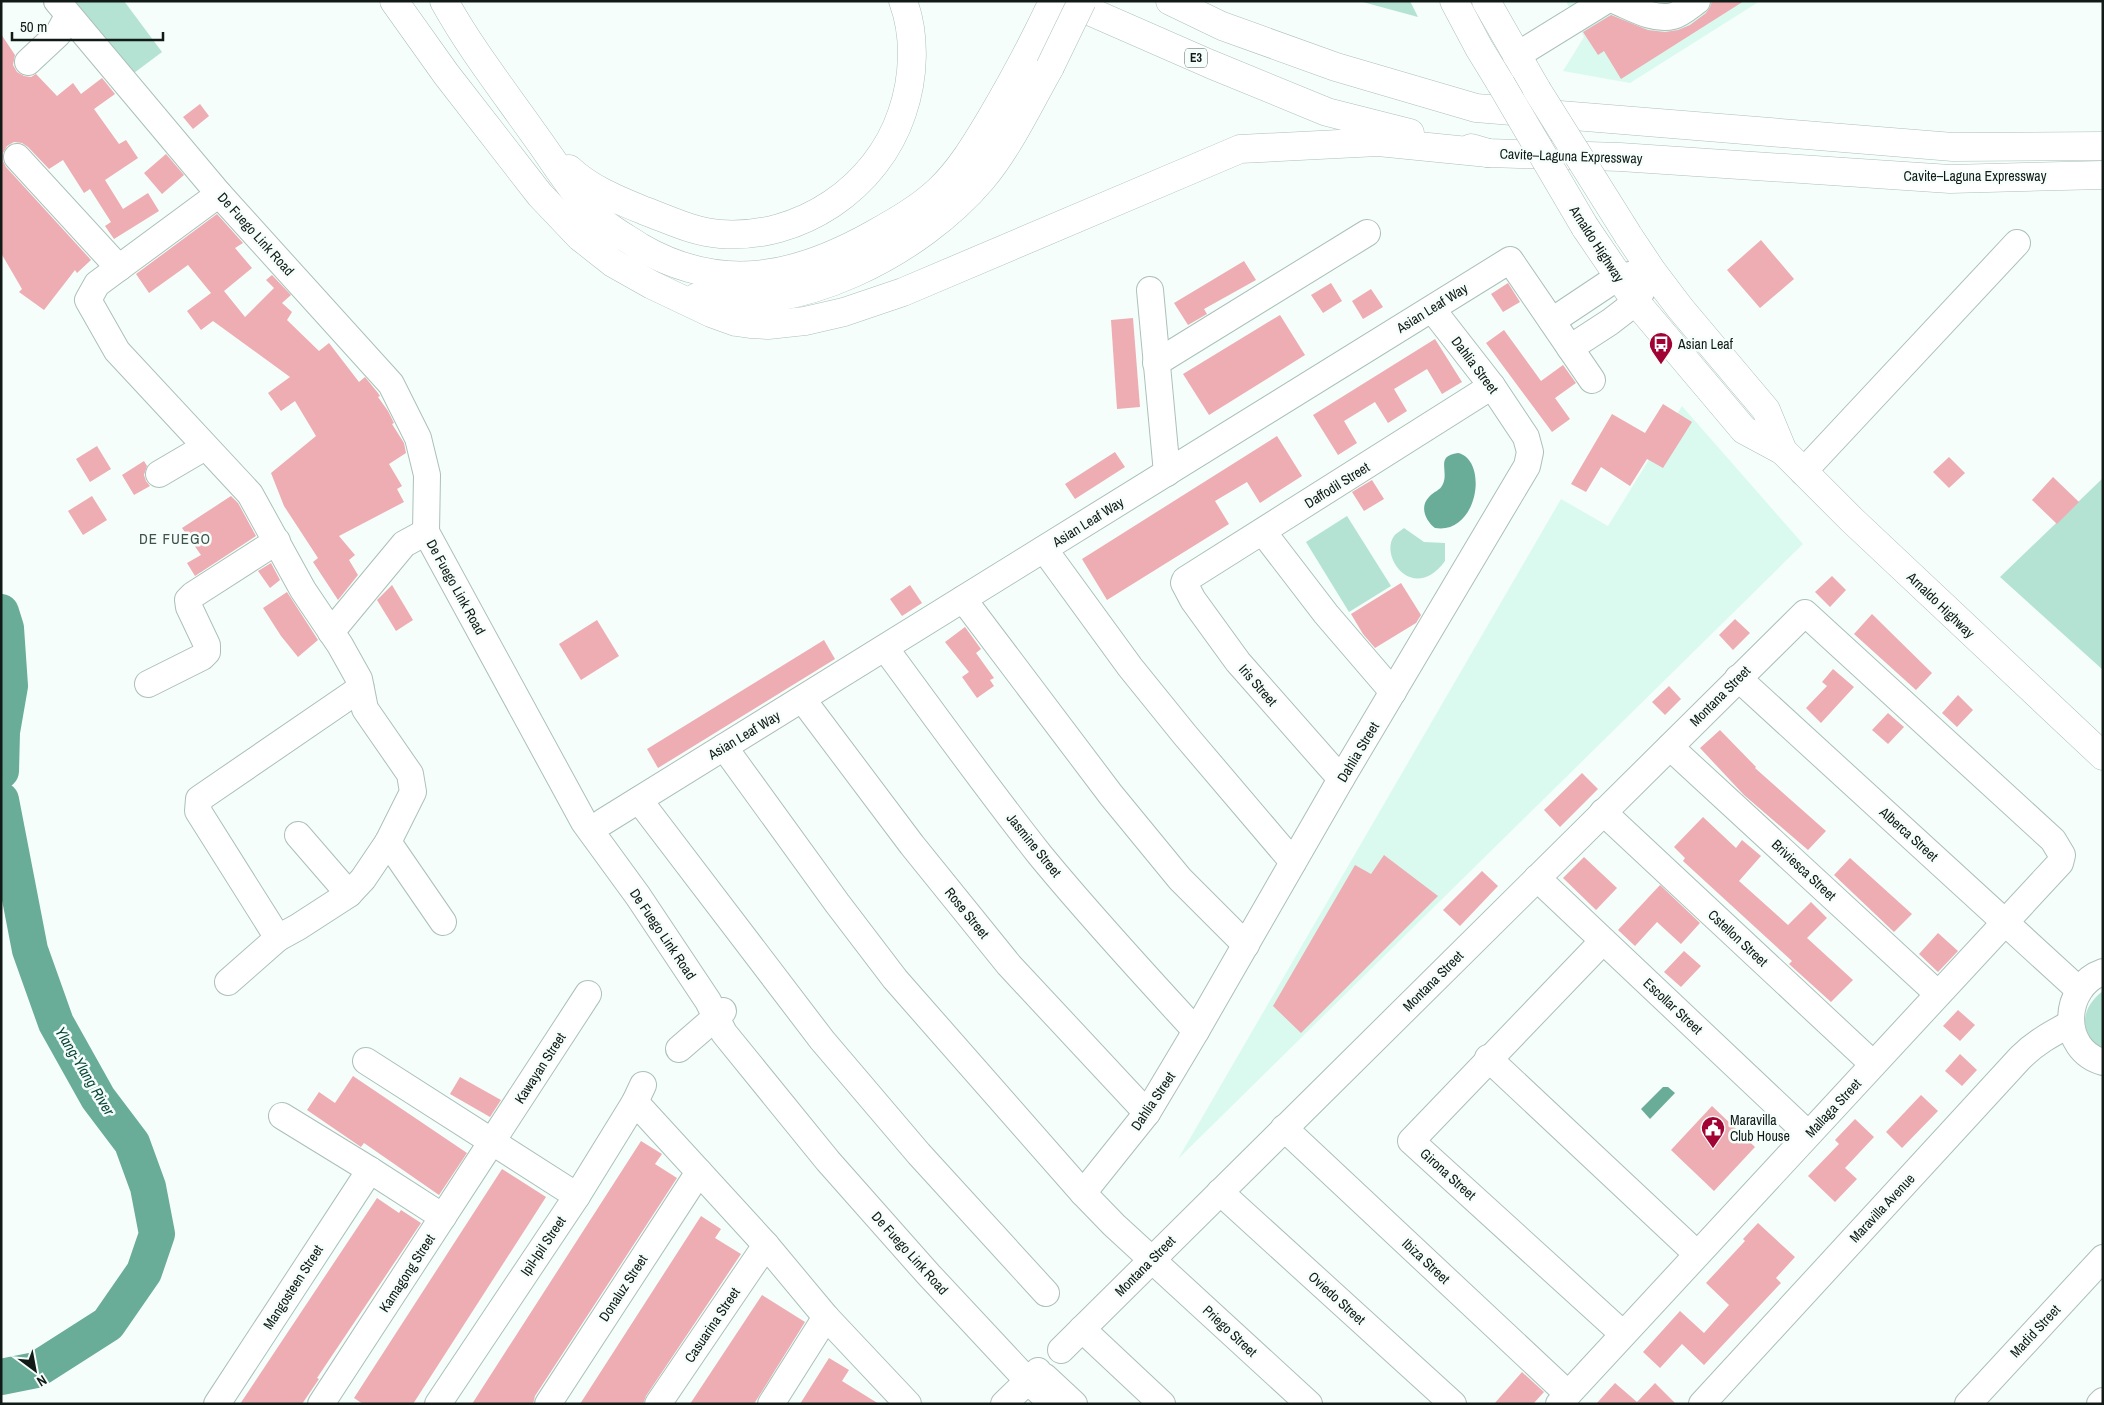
<svg xmlns="http://www.w3.org/2000/svg" width="2104" height="1405" font-family="'Archivo Narrow',sans-serif">
<rect width="100%" height="100%" fill="#f5fefb"/>
<!-- built -->
<g fill="#dbfaef">
<path d="M1566 1H1760L1630 83 1563 71 1584 37Z"/>
<path d="M1682 406 1803 544 1178 1159 1561 499 1608 526Z"/>
</g>
<!-- green -->
<g fill="#b4e3d3">
<path d="M68 1H124L162 52 126 79Z"/>
<path d="M1359 1H1410L1418 17Z"/>
<path d="M2103 478V670L2000 577Z"/>
<path d="M1347 516 1391 586 1349 612 1306 542Z"/>
<path d="M1404 528 1424 542 1445 543V561C1414 604 1379 557 1394 536 1396 533 1401 531 1404 528Z"/>
<path d="M2103 991V1050C2079 1033 2079 1009 2103 991Z"/>
</g>
<!-- water -->
<g fill="#69ac97">
<path d="M1458 453C1489 460 1478 535 1435 528 1426 521 1419 507 1429 497 1434 491 1440 491 1443 484 1449 470 1435 456 1458 453Z"/>
<path d="M1663 1087H1668L1675 1093 1650 1119 1641 1109Z"/>
</g>
<g fill="none" stroke-linecap="round" stroke-linejoin="round">
<!-- river -->
<g stroke="#69ac97" stroke-width="36">
<path d="M1 612 6 628 10 686 2 732 1 771"/>
<path d="M1 800 30 950 56 1023 98 1098 132 1143 148 1187 157 1234 144 1272 108 1324 36 1370 1 1377"/>
</g>
</g>
<!-- building -->
<g fill="#eeadb2">
<path d="M1712 1H1744L1621 79 1604 51 1598 55 1583 32 1611 15 1648 30 1665 32 1678 30 1690 25 1706 13 1710 7Z"/>
<path d="M1 34 15 55 13 65 17 72 24 76 31 77 36 74 57 96 73 83 81 94 102 78 115 94 94 109 119 144 126 140 138 158 105 180 123 209 148 193 159 211 114 239 105 226 111 222 90 189 84 193 63 160 49 169 28 147 22 143 14 142 7 146 3 153V161L6 167 91 260 77 273 75 270 44 310 19 292 22 289 1 253Z"/>
<path d="M200 104 209 116 193 129 183 117Z"/>
<path d="M166 154 184 175 162 194 144 173Z"/>
<path d="M217 214 243 243 235 248 252 268 224 291 245 317 274 288 266 280 272 275 291 295 282 303 292 312 287 320 319 351 329 343 359 382 365 377 378 393 380 396 378 397 388 411 394 423 392 424 404 443 406 453 389 464 402 486 397 489 404 502 339 536 355 555 349 560 358 575 338 600 313 562 318 558 284 506 271 473 316 436 295 401 281 411 268 393 290 377 213 321 201 330 187 311 211 293 188 265 149 293 136 274Z"/>
<path d="M1761 240 1794 279 1760 308 1727 270Z"/>
<path d="M1244 261 1256 280 1204 309 1207 314 1188 325 1174 303Z"/>
<path d="M1331 283 1342 301 1323 313 1311 295Z"/>
<path d="M1508 283 1520 302 1503 312 1491 294Z"/>
<path d="M1371 289 1383 307 1363 319 1352 301Z"/>
<path d="M1280 315 1305 355 1209 415 1183 374Z"/>
<path d="M1133 318 1140 407 1117 409 1111 320Z"/>
<path d="M1504 330 1541 381 1563 365 1576 383 1555 398 1570 419 1552 432 1486 343Z"/>
<path d="M1435 339 1462 382 1442 394 1427 369 1394 389 1407 411 1388 423 1375 402 1344 421 1357 443 1338 455 1313 415Z"/>
<path d="M1663 404 1692 422 1663 468 1647 459 1630 486 1601 467 1586 492 1571 484 1612 414 1645 433Z"/>
<path d="M1277 436 1302 476 1260 503 1247 482 1215 501 1229 524 1107 600 1082 559Z"/>
<path d="M97 446 111 469 90 482 76 459Z"/>
<path d="M1115 452 1125 467 1075 499 1065 484Z"/>
<path d="M1949 457 1965 473 1949 488 1933 472Z"/>
<path d="M144 461 147 466 144 475 146 481 150 486 134 495 122 475Z"/>
<path d="M2053 477 2079 502 2057 524 2032 500Z"/>
<path d="M1372 480 1384 499 1364 511 1352 492Z"/>
<path d="M92 496 107 520 83 535 68 511Z"/>
<path d="M231 496 238 503 256 536 195 576 187 563 201 555 182 528Z"/>
<path d="M271 563 280 580 270 588 258 571Z"/>
<path d="M1832 576 1846 590 1830 607 1815 592Z"/>
<path d="M1401 583 1421 615 1416 623 1375 648 1363 634 1351 614Z"/>
<path d="M392 585 413 620 396 631 377 600Z"/>
<path d="M910 585 922 603 902 616 890 599Z"/>
<path d="M287 592 318 640 298 657 281 636 263 608Z"/>
<path d="M1872 614 1932 673 1916 690 1854 634Z"/>
<path d="M1735 619 1750 633 1733 650 1719 635Z"/>
<path d="M597 620 619 656 581 680 559 644Z"/>
<path d="M965 627 981 649 976 653 994 678 990 680 994 686 977 698 962 677 969 672 945 642Z"/>
<path d="M824 640 835 659 658 768 647 749Z"/>
<path d="M1833 669 1854 687 1821 723 1806 708 1827 686 1822 682Z"/>
<path d="M1669 686 1681 699 1665 715 1652 702Z"/>
<path d="M1958 695 1973 710 1957 727 1942 713Z"/>
<path d="M1888 713 1904 727 1888 744 1872 730Z"/>
<path d="M1720 730 1756 767 1755 768 1826 831 1808 850 1744 795 1700 748Z"/>
<path d="M1582 773 1598 789 1560 827 1544 810Z"/>
<path d="M1703 817 1736 848 1742 840 1761 856 1739 881 1788 925 1811 902 1827 918 1807 938 1853 980 1831 1002 1789 964 1792 961 1683 861 1685 858 1674 847Z"/>
<path d="M1384 855 1438 896 1301 1033 1273 1006 1355 865 1371 874Z"/>
<path d="M1584 857 1617 888 1596 910 1563 878Z"/>
<path d="M1850 858 1912 914 1894 932 1834 875Z"/>
<path d="M1482 871 1498 886 1460 926 1443 910Z"/>
<path d="M1660 885 1700 923 1681 944 1657 922 1635 946 1618 930Z"/>
<path d="M1938 933 1958 951 1938 972 1919 954Z"/>
<path d="M1684 951 1701 966 1681 987 1664 972Z"/>
<path d="M1958 1010 1975 1025 1960 1041 1943 1026Z"/>
<path d="M1960 1054 1977 1070 1962 1086 1945 1071Z"/>
<path d="M353 1076 467 1153 439 1195 364 1143 361 1147 307 1110 319 1092 335 1103Z"/>
<path d="M460 1077 501 1100 490 1117 450 1094Z"/>
<path d="M1921 1095 1938 1111 1902 1148 1886 1132Z"/>
<path d="M1712 1106 1755 1147 1714 1191 1671 1150Z"/>
<path d="M1855 1119 1874 1137 1845 1168 1857 1179 1835 1202 1808 1176 1839 1144 1835 1140Z"/>
<path d="M641 1141 662 1154 655 1164 677 1178 535 1396 533 1404H472Z"/>
<path d="M502 1169 546 1197 413 1404H363L354 1398Z"/>
<path d="M377 1198 399 1213 401 1210 421 1223 317 1378 319 1379 302 1404H240Z"/>
<path d="M701 1216 721 1229 715 1238 741 1254 646 1396 643 1404H580Z"/>
<path d="M1758 1223 1795 1257 1776 1278 1781 1283 1704 1365 1682 1344 1660 1368 1643 1352 1680 1311 1704 1333 1729 1305 1706 1283 1745 1241 1743 1239Z"/>
<path d="M762 1295 805 1322 754 1404H690Z"/>
<path d="M829 1358 849 1370 842 1381 879 1404H800Z"/>
<path d="M1522 1372 1544 1392 1533 1404H1494Z"/>
<path d="M1615 1383 1637 1402 1655 1383 1676 1404H1596Z"/>
</g>
<g fill="none" stroke-linecap="round" stroke-linejoin="round">
<!-- minor casing -->
<g stroke="#abc0b9" stroke-width="28">
<g id="minor">
<path d="M57 1 219 194 391 384 418 438 427 475 426 532 584 822 638 896 708 1001 724 1033 828 1161 929 1275 1028 1381 1053 1404"/>
<path d="M1616 1C1633 8 1654 21 1673 16 1681 14 1690 6 1697 1"/>
<path d="M1516 56 1605 1"/>
<path d="M28 62 58 34 68 16"/>
<path d="M17 157 119 268"/>
<path d="M219 194 97 284 88 300 117 351 250 494 303 590 340 645 359 679 365 709 410 774 413 792 388 842 363 879 349 894 298 927 278 938 198 811 199 799 361 688"/>
<path d="M1150 290 1167 473"/>
<path d="M1552 321 1618 277 1641 273"/>
<path d="M1570 348 1610 322 1636 302 1652 271"/>
<path d="M1156 363 1367 233"/>
<path d="M1803 472 2017 243"/>
<path d="M159 474 205 447"/>
<path d="M1263 532 1326 614 1393 692"/>
<path d="M1044 549 1130 667 1185 735 1293 862"/>
<path d="M963 599 1111 795 1180 879 1246 945"/>
<path d="M331 632 404 544 426 532"/>
<path d="M885 648C936 717 986 787 1040 855 1090 916 1143 973 1196 1031"/>
<path d="M1738 678 2079 990"/>
<path d="M148 684 202 657 207 652V645L189 607 188 600 193 595 277 541"/>
<path d="M803 700 912 845 1009 965 1147 1113"/>
<path d="M724 747 837 903 895 979 1083 1193 1114 1225 1309 1404"/>
<path d="M1670 747 1938 994"/>
<path d="M1341 779 1238 662 1193 600 1184 583 1185 580 1492 386"/>
<path d="M639 800 822 1040 919 1154 1046 1293"/>
<path d="M1603 812 1873 1064"/>
<path d="M603 822 1510 260 1592 380"/>
<path d="M298 835 349 894"/>
<path d="M388 842 443 922"/>
<path d="M1537 878 1808 1134"/>
<path d="M1603 941 1411 1141 1623 1334"/>
<path d="M2103 972C2062 986 2059 1050 2103 1062"/>
<path d="M228 982 278 938"/>
<path d="M679 1049 723 1011"/>
<path d="M1488 1058 1697 1254"/>
<path d="M366 1061 577 1196"/>
<path d="M635 1102 766 1245 826 1317 908 1404"/>
<path d="M282 1116 370 1170 443 1217"/>
<path d="M1284 1128 1568 1394"/>
<path d="M1220 1192 1453 1404"/>
<path d="M1083 1193 1147 1113 1196 1031 1341 779 1527 466 1530 452 1526 437 1492 386 1432 309"/>
<path d="M1082 1329 1162 1404"/>
<path d="M1061 1350 1805 613 2053 840 2062 855 2060 863 1559 1404"/>
<path d="M1045 1377 1074 1404"/>
<path d="M217 1404 370 1170"/>
<path d="M321 1404 588 994"/>
<path d="M438 1404 577 1196 635 1102 643 1085"/>
<path d="M548 1404 699 1172"/>
<path d="M658 1404 766 1245"/>
<path d="M771 1404 826 1317"/>
<path d="M1004 1404 1038 1371"/>
<path d="M1702 1404 2020 1058C2035 1043 2051 1034 2070 1024"/>
<path d="M1968 1404 2103 1258"/>
<path d="M2100 1404 2103 1401"/>
</g>
</g>
<!-- major casing -->
<g stroke="#abc0b9" stroke-width="29">
<g id="major">
<path d="M1454 1 1479 48 1501 84"/>
<path d="M1486 1 1537 90"/>
<path d="M1585 227 1636 302 1744 430 1783 451"/>
<path d="M1628 235 1652 271 1680 308 1766 410 1783 451 1852 520 2103 756"/>
</g>
</g>
<!-- highway casing -->
<g stroke="#abc0b9" stroke-width="29">
<g id="highway">
<path d="M394 1 446 74 540 195 580 237 613 263 652 285 711 313 736 322 750 324 768 325 805 321 844 312 903 292 1240 149 1378 142 1488 153"/>
<path d="M444 1C470 48 503 90 534 134 556 164 576 199 604 223 615 232 628 239 640 247 721 294 796 278 874 234 897 221 920 208 939 190 960 170 975 145 990 120 1013 81 1034 42 1053 1"/>
<path d="M1066 1 1210 64 1327 112 1410 133"/>
<path d="M1170 1 1222 26 1336 67 1476 108 1953 147 2103 146"/>
<path d="M1471 148 1488 153 1620 157 1950 179 2103 175"/>
<path d="M569 169C590 189 618 200 645 211 670 220 693 232 720 234 800 240 877 188 902 113 914 78 916 36 903 1"/>
<path d="M697 297C796 317 920 253 983 178 1010 145 1029 104 1050 67"/>
</g>
</g>
<!-- minor -->
<use href="#minor" stroke="#fff" stroke-width="26"/>
<!-- major -->
<use href="#major" stroke="#fff" stroke-width="28"/>
<!-- highway -->
<use href="#highway" stroke="#fff" stroke-width="28"/>
<!-- major-bridge casing -->
<g stroke="#abc0b9" stroke-width="29" stroke-linecap="butt">
<g id="major-bridge">
<path d="M1501 84 1585 227"/>
<path d="M1537 90 1628 235"/>
</g>
</g>
<!-- highway-bridge casing -->
<g stroke="#abc0b9" stroke-width="29" stroke-linecap="butt">
<path id="highway-bridge" d="M1050 67 1082 1"/>
</g>
<!-- major-bridge -->
<use href="#major-bridge" stroke="#fff" stroke-width="28"/>
<!-- highway-bridge -->
<use href="#highway-bridge" stroke="#fff" stroke-width="28"/>
</g>
<!-- icons -->
<defs>
<g id="bus-pin" transform="scale(1.25)"><path d="M0 17L-7.5 6A9.5 9.5 0 1 1 7.5 6Z" fill="#a20335" stroke="#f5fefb"/><path d="M-5-6H5V4H4V6H2V4H-2V6H-4V4H-5ZM-3.5-4V0h7V-4ZM-3.5 1.2v1.5H-2V1.2ZM2 1.2v1.5H3.5V1.2Z" fill="#fff"/></g>
<g id="civic-pin" transform="scale(1.25)"><path d="M0 17L-7.5 6A9.5 9.5 0 1 1 7.5 6Z" fill="#a20335" stroke="#f5fefb"/><path d="M-.6-6.5H3V-4.5H.6V-3L4-1V1h2V6H-6V1h2V-1L-.6-3ZM-1.2 2.5V6h2.4V2.5Z" fill="#fff"/></g>
</defs>
<g fill-rule="evenodd">
<use href="#bus-pin" x="1661" y="344"/>
<use href="#civic-pin" x="1713" y="1128"/>
</g>
<g text-anchor="middle" dominant-baseline="central" stroke-width="5" stroke-linejoin="round" paint-order="stroke">
<!-- shield labels -->
<rect fill="#f5fefb" stroke="#565e5b" stroke-width="1" x="1185" y="48.5" width="22" height="19" rx="4"/>
<g font-size="12" font-weight="bold" fill="#121a17">
<text x="1196" y="58">E3</text>
</g>
<!-- street labels -->
<g font-size="14" fill="#121a17" stroke="#f5fefb">
<text transform="translate(1571 156) rotate(2)">Cavite–Laguna Expressway</text>
<text x="1975" y="176">Cavite–Laguna Expressway</text>
<text transform="translate(256 234) rotate(48)">De Fuego Link Road</text>
<text transform="translate(1597 244) rotate(57)">Arnaldo Highway</text>
<text transform="translate(1432 308) rotate(-32)">Asian Leaf Way</text>
<text transform="translate(1475 365) rotate(53)">Dahlia Street</text>
<text transform="translate(1337 485) rotate(-32)">Daffodil Street</text>
<text transform="translate(1088 522) rotate(-32)">Asian Leaf Way</text>
<text transform="translate(456 587) rotate(61)">De Fuego Link Road</text>
<text transform="translate(1941 605) rotate(44)">Arnaldo Highway</text>
<text transform="translate(1258 685) rotate(49)">Iris Street</text>
<text transform="translate(1720 696) rotate(-45)">Montana Street</text>
<text transform="translate(744 735) rotate(-31)">Asian Leaf Way</text>
<text transform="translate(1358 752) rotate(-59)">Dahlia Street</text>
<text transform="translate(1909 834) rotate(42)">Alberca Street</text>
<text transform="translate(1034 845) rotate(51)">Jasmine Street</text>
<text transform="translate(1804 870) rotate(43)">Briviesca Street</text>
<text transform="translate(967 913) rotate(51)">Rose Street</text>
<text transform="translate(663 934) rotate(56)">De Fuego Link Road</text>
<text transform="translate(1738 938) rotate(43)">Cstellon Street</text>
<text transform="translate(1433 981) rotate(-45)">Montana Street</text>
<text transform="translate(1673 1006) rotate(43)">Escollar Street</text>
<text transform="translate(540 1068) rotate(-57)">Kawayan Street</text>
<text transform="translate(1153 1101) rotate(-56)">Dahlia Street</text>
<text transform="translate(1833 1108) rotate(-47)">Mallaga Street</text>
<text transform="translate(1448 1174) rotate(42)">Girona Street</text>
<text transform="translate(1882 1208) rotate(-47)">Maravilla Avenue</text>
<text transform="translate(543 1246) rotate(-56)">Ipil-Ipil Street</text>
<text transform="translate(910 1253) rotate(48)">De Fuego Link Road</text>
<text transform="translate(1426 1261) rotate(43)">Ibiza Street</text>
<text transform="translate(1145 1266) rotate(-45)">Montana Street</text>
<text transform="translate(407 1273) rotate(-57)">Kamagong Street</text>
<text transform="translate(293 1287) rotate(-57)">Mangosteen Street</text>
<text transform="translate(623 1288) rotate(-57)">Donaluz Street</text>
<text transform="translate(1337 1298) rotate(42)">Oviedo Street</text>
<text transform="translate(712 1325) rotate(-56)">Casuarina Street</text>
<text transform="translate(1230 1331) rotate(43)">Priego Street</text>
<text transform="translate(2035 1331) rotate(-47)">Madid Street</text>
</g>
<!-- poi labels -->
<g font-size="14" fill="#121a17" stroke="#f5fefb" text-anchor="start">
<text x="1678" y="344">Asian Leaf</text>
<text x="1730" y="1120">Maravilla<tspan x="1730" dy="16">Club House</tspan></text>
</g>
<!-- neighbourhood labels -->
<g font-size="15" letter-spacing="1" fill="#40524c" stroke="#f5fefb">
<text x="175" y="538">DE FUEGO</text>
</g>
<!-- water labels -->
<g font-size="15" font-style="italic" fill="#0b4638" stroke="#f5fefb">
<text transform="translate(85 1071) rotate(59)">Ylang-Ylang River</text>
</g>
</g>
<!-- border -->
<rect width="2104" height="1405" fill="none" stroke="#121a17" stroke-width="5"/>
<!-- north arrow -->
<g transform="translate(35 1370) rotate(148)" stroke="#f5fefb" stroke-width="4" paint-order="stroke">
<path d="M0-4L9 19L0 12L-9 19Z" fill="#121a17"/>
<text y="-8" font-size="14" font-weight="bold" text-anchor="middle" fill="#121a17">N</text>
</g>
<!-- scale -->
<path d="M12 32v8h151v-8" fill="none" stroke="#121a17" stroke-width="2.5"/>
<text x="20" y="32" font-size="15" fill="#121a17" stroke="#f5fefb" stroke-width="4" paint-order="stroke">50 m</text>
</svg>
